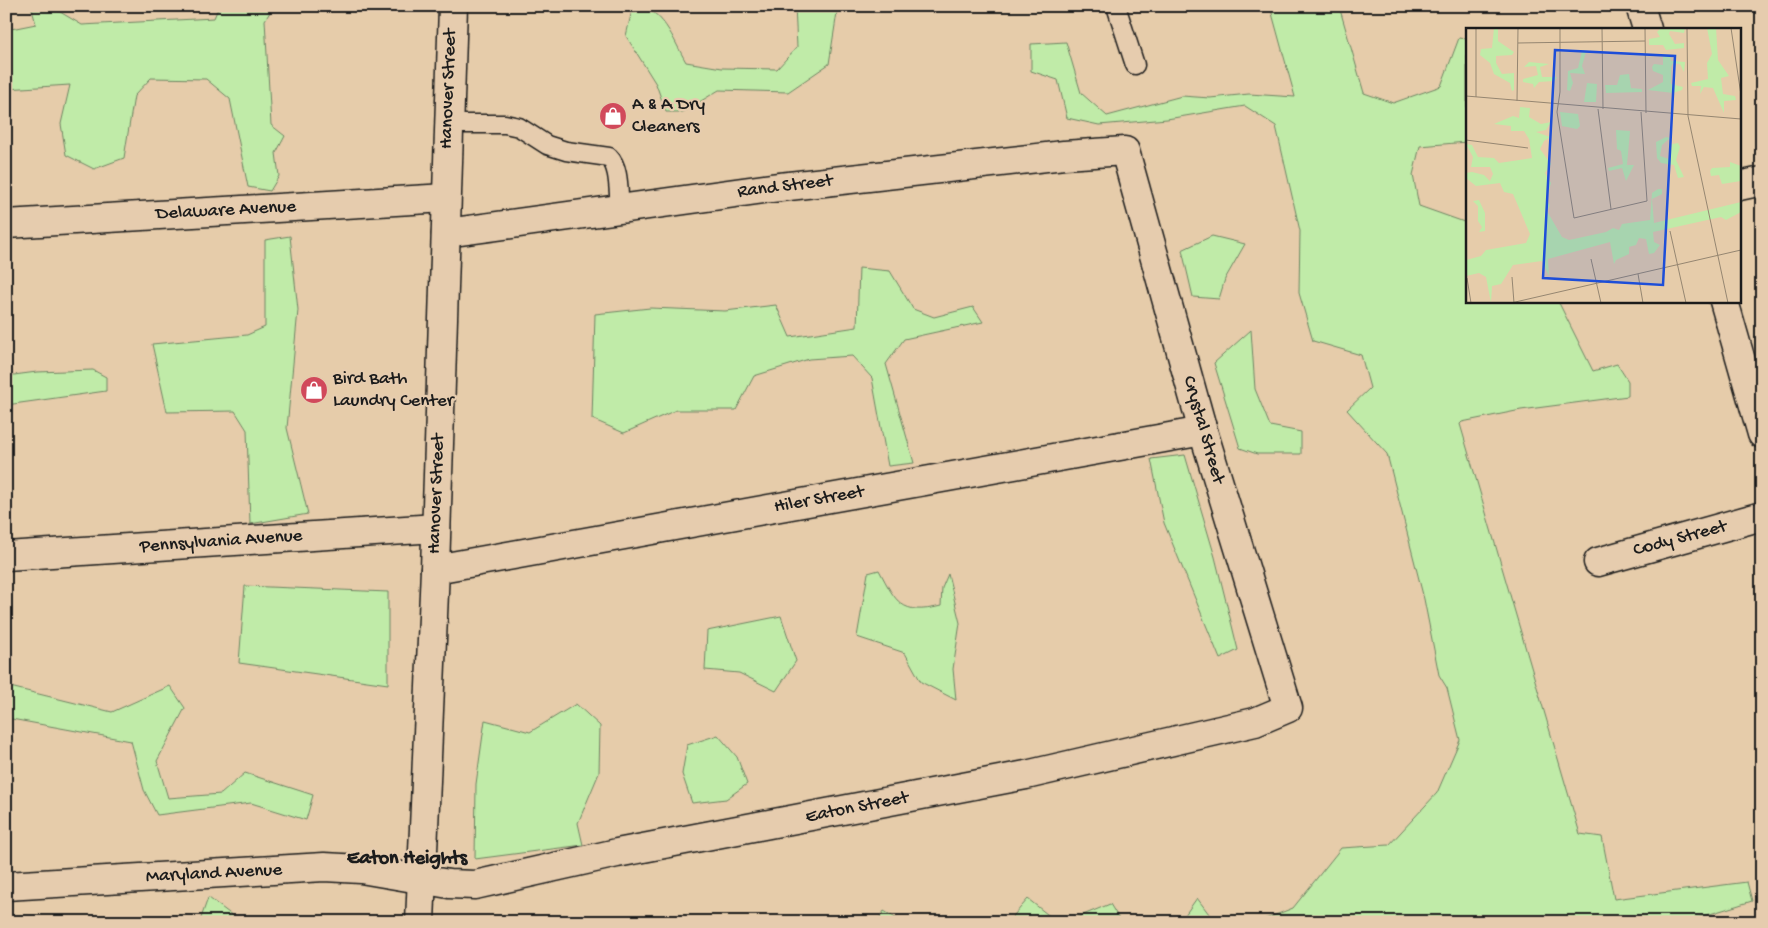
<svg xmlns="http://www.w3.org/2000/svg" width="1768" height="928" font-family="'Gochi Hand',sans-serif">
<rect width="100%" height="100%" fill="#e6ccaa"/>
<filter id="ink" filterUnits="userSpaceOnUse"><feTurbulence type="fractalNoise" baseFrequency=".02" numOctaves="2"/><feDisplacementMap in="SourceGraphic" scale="10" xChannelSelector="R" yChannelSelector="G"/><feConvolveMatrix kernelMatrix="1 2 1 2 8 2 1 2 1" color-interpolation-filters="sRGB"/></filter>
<g filter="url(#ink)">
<!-- green -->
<g fill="#c0eba8" stroke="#6e8462">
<path d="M31 6H50L82 25 214 18 219 6H274L265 20 271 125 285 136 276 153 279 176 270 191 248 187 230 99 206 79 151 78 134 96 124 158 94 169 66 155 61 124 70 85 6 89V30L36 24Z"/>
<path d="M633 6C663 6 673 40 686 62L722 68 777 69 797 47 795 6H838L829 64 788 92 719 90 683 112H666L656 84 626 36Z"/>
<path d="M1270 6H1339L1364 93 1393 103 1441 86 1459 38 1467 39V142L1420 146 1413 175 1419 206 1467 223V301H1558L1593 371 1617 364 1628 381V396L1521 410 1462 422 1460 424 1580 834 1602 837 1614 899 1747 882 1752 901 1684 922H1258L1293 908 1341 848 1389 845 1437 793 1460 740 1447 688 1439 675 1424 599 1387 454 1347 410 1370 388 1361 355 1313 341 1299 293 1300 231 1276 126 1245 106 1167 119 1099 125 1067 118 1058 80 1031 71V44L1066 42 1081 93 1107 116 1182 96 1210 98 1249 94 1295 97Z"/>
<path d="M290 236 298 310 287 428 308 514 250 524 247 430 235 411 167 412 152 344 247 335 265 327V240Z"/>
<path d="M1212 236 1245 244 1225 279 1219 299 1193 297 1182 250Z"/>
<path d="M859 268 890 271 913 309 934 317 973 307 983 322 904 339 886 364 914 463 888 466 872 378 852 356 809 359 754 376 736 410H676L624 433 592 419 595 314 650 308 725 311 776 305 790 337 857 327Z"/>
<path d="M1251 330 1255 389 1270 426 1301 432V454H1257L1240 448 1214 363Z"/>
<path d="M93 370 106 377V391L6 405V376L37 372Z"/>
<path d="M1185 455 1215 557 1238 650 1220 659 1164 523 1151 459Z"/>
<path d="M879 570C896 602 901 616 941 606L942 588 948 574 960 623 953 669 956 700 921 682 905 653 857 637 868 573Z"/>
<path d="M245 586 388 592V684L239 663Z"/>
<path d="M781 616 796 661 776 691 739 673 705 670 707 631Z"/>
<path d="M6 686 112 712 170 686 185 708 157 761 168 798 221 794 245 773 313 795 306 820 251 803 157 815 144 790 131 741 6 718Z"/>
<path d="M576 704 600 726 599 773 578 823 583 845 475 859 476 784 485 720 530 732Z"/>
<path d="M718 735 737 757 747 784 726 799 692 803 682 774 687 745Z"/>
<path d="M208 898H209L241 922H204L201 918Z"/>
<path d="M1197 898 1215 922H1180Z"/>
<path d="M1028 899 1057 922H1008Z"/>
<path d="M1110 904 1121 922H1066Z"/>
<path d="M884 911 902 922H877Z"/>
</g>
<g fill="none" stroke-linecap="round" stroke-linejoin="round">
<!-- lane casing -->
<g stroke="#1c1c1c" stroke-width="21">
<g id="lane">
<path d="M1116 6 1135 65"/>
<path d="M448 124H505L519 127 547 145 566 151 609 157C620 168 618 192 620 207"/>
</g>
</g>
<!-- street casing -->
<g stroke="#1c1c1c" stroke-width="31">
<g id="street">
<path d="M1640 6 1647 29"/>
<path d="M1739 186 1762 181"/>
<path d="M6 224 446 198"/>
<path d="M1724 301 1762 434"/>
<path d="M6 556 436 528"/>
<path d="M1598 562 1762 516"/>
<path d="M435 569 1203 431"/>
<path d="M6 886 324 867 361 869 449 884 475 885 617 853 1026 775 1255 722 1288 708 1203 431 1125 151 1064 155 771 188 446 233"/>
</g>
</g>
<!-- secondary casing -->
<g stroke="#1c1c1c" stroke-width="31">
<path id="secondary" d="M420 922 435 569 453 6"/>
</g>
<!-- lane -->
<use href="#lane" stroke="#e6ccae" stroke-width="18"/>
<!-- street -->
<use href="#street" stroke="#e6ccae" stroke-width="28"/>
<!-- secondary -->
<use href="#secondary" stroke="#e6ccae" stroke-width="28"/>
</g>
</g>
<!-- icons -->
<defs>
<g id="shop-disc" transform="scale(1.4375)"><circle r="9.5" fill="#d1495b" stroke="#e6ccae"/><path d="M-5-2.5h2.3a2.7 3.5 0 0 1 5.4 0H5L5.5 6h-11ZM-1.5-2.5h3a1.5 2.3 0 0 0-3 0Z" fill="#fff"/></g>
</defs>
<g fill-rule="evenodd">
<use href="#shop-disc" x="613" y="116"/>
<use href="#shop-disc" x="314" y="390"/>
</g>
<g text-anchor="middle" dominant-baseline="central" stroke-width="4.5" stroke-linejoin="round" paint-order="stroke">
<!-- street labels -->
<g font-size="19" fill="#1c1c1c" stroke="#e6ccae">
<text transform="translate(449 89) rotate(-88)">Hanover Street</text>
<text transform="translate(785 187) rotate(-7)">Rand Street</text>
<text transform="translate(226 211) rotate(-3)">Delaware Avenue</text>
<text transform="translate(1203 430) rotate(74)">Crystal Street</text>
<text transform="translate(437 494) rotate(-88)">Hanover Street</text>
<text transform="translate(819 500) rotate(-10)">Hiler Street</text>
<text transform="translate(1680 539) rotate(-15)">Cody Street</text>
<text transform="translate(221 542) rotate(-4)">Pennsylvania Avenue</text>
<text transform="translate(857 808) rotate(-11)">Eaton Street</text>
<text transform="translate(214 874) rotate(-3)">Maryland Avenue</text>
</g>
<!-- poi labels -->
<g font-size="19" fill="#1c1c1c" stroke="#e6ccae" text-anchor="start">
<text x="632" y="105">A &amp; A Dry<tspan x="632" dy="22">Cleaners</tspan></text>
<text x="333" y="379">Bird Bath<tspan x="333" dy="22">Laundry Center</tspan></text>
</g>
<!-- neighbourhood labels -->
<g font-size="20" font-weight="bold" fill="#1c1c1c" stroke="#e6ccae">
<text x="407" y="859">Eaton Heights</text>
</g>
</g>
<!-- overview -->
<g transform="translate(1466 28)">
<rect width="275" height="275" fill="#e6ccaa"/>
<path d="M28 0H32V13L48 24 46 27 30 28V35L36 46 48 45V62L46 63 44 55 28 46 24 35 14 27 15 21 26 20ZM195 0H219L218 5 204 3 203 6 209 16 218 15V20L200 22 197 17H183V11L194 9 191 4ZM241 0H250L252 32 263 48 255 50 257 66 269 68 270 72 258 73V85L247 60 238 59 234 66 235 58H226L225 55 242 51 241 35 246 26ZM116 23 120 24 116 38 119 46 104 45 107 55 104 63 101 62 102 43 112 40ZM197 27H204L205 33 219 34 218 44 214 36 207 35 205 39V56L217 59 216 62 207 65 182 62 197 54V47L187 43 186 39 188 36 197 37ZM63 34 83 36 74 39 76 49H91L88 53 73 54 68 60 67 56 57 54V51L72 47 70 38 58 39ZM163 46 165 60 176 61V64L140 65 139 57H151L154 47ZM121 55 131 56 130 74H118ZM54 79 64 80 63 89 75 96 85 94 80 102 70 104 84 109 78 113 74 121 85 136 79 145 85 155 80 173 84 177 81 183 96 209 103 212 140 204 147 200 153 202 156 196 184 192 186 165 192 161H196V166L186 171 188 195 275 174V184L260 192 255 189 187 204 188 214 194 217 188 225 183 226 180 211 173 210 170 217 163 219V226L150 232 148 236 144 214 82 231 83 248 76 233 47 237 35 256 26 258 25 275 20 249 13 245 0 248V232L15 228 20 222 60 215 64 206 47 166 38 164 34 155 10 158 0 150V145L6 144 18 147 24 153 27 146 24 139H5L7 129 0 116 6 117 12 129 28 130 33 135 66 130 63 111 58 103H45V98L28 96 47 88 53 90ZM94 84 112 86 114 98 111 101 96 98ZM150 102 164 103 161 137H168L160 153 156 140 143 143 142 140 157 136 155 123 151 121ZM200 109 204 110 196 117 194 128 203 131 206 116 212 115 214 119 210 132 218 149 212 150 208 137 195 135 191 130 190 114ZM264 134 275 138V153L256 156 253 147 245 148 244 143 246 140 264 139ZM13 172 19 185V203L13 204 16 199 12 193V178L7 173Z" fill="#c0eba8"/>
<path fill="none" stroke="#958671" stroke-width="1" d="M10 0V69M94 0V64L91 84 108 190 181 173 175 84M136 0 137 81M179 0 180 85M221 0 222 88 262 275M265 0 275 67M52 15 179 13M0 68 275 91M51 73 52 0M132 81 145 181M0 112 62 120M204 203 220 275M125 231 135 275M172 246 177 275M46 249 48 275M1 250 5 275M45 275 275 222"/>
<path fill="#1d4ed8" fill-opacity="0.15" stroke="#1d4ed8" stroke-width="2.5" d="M89 22 209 28 197 257 77 250Z"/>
<rect width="275" height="275" fill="none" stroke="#1c1c1c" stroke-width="2.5"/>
</g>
<!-- margin -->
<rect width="1768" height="928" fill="none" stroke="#e6ccae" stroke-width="25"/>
<rect x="12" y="12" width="1743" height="903" fill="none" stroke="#1c1c1c" stroke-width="2" filter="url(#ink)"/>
</svg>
